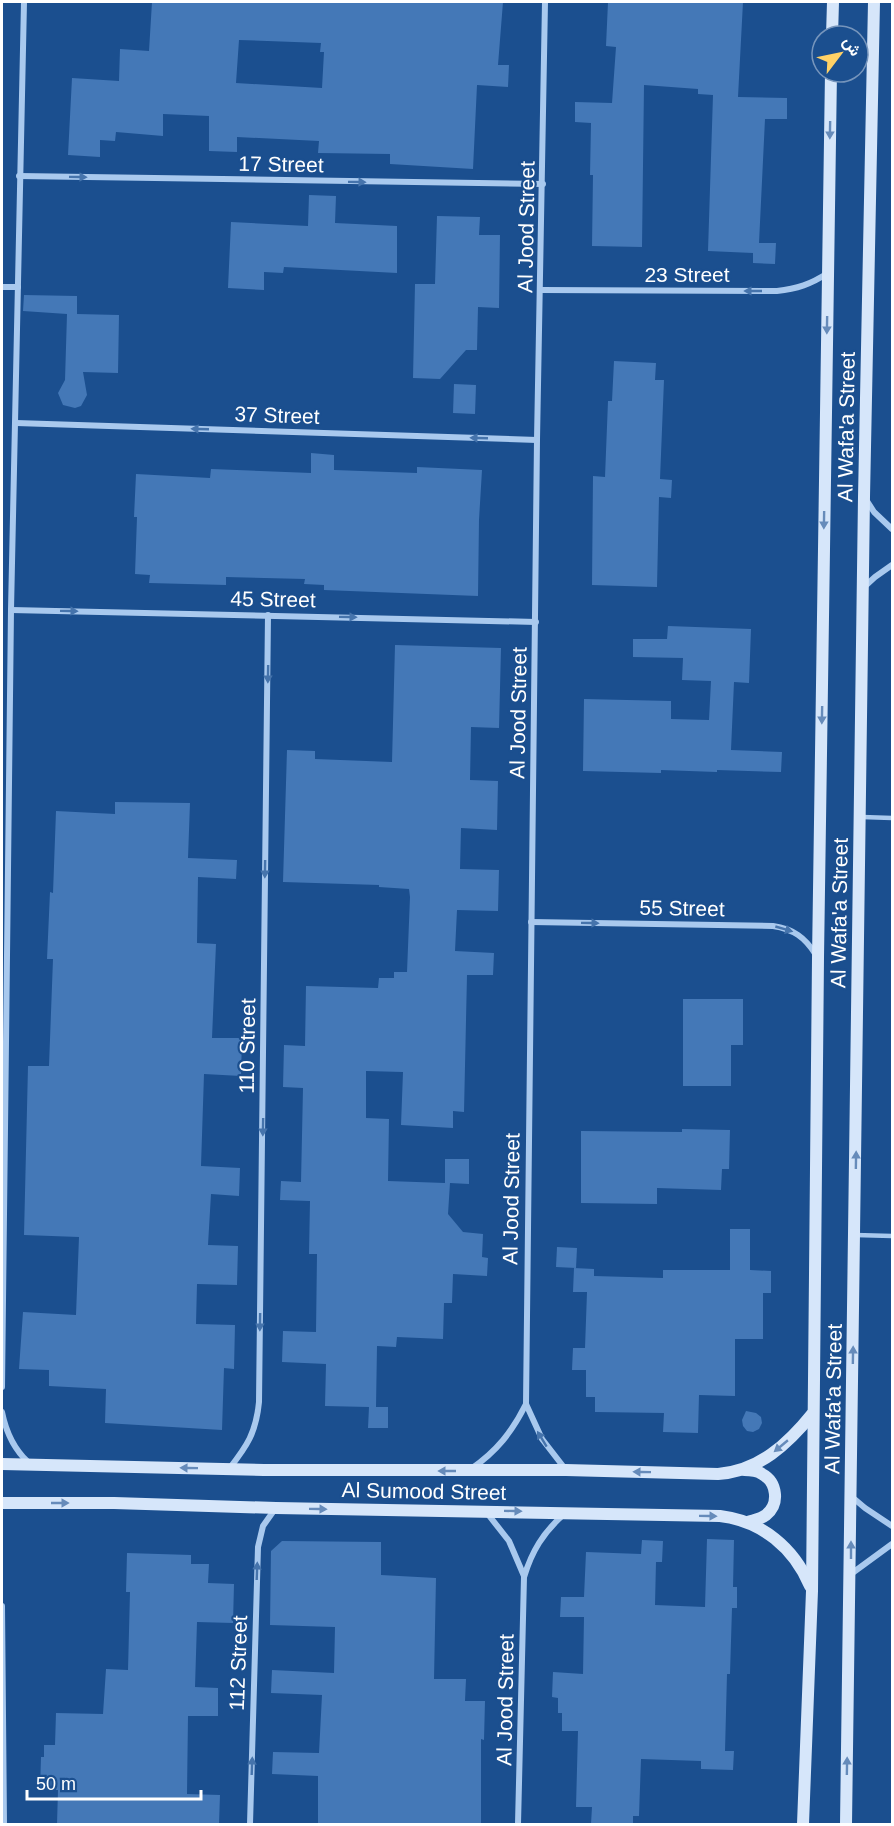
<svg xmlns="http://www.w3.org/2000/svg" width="894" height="1826" font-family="Helvetica,Vazirmatn,sans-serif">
<rect width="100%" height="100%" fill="#1b4f8f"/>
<!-- building -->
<g fill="#4478b7" fill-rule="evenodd">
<path d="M152 2H503L498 65H509L508 87 477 85 473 169 390 164V154L318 153 319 141 237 137V152L209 151V116L163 114V136L116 132 115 141 100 140V157L68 155 72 78 119 81 120 49 149 51ZM239 40 321 43 320 52H324L322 88 236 83Z"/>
<path d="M608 2H743L738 97 787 98V119H765L759 243H776L775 264 753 263V253L708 251 713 95 698 94V89L644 85 642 247 592 246 593 175H590L591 123 575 122V102L612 103 616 47 606 46Z"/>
<path d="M309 195 336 196 335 223 397 226V273L284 267 283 273 264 272V290L228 288 231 222 308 226Z"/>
<path d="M437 216 480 217 479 235H500L499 308 478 307 477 350H466L440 379 413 378 415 284H435Z"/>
<path d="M24 295 77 296V314L119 315 118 373 83 372 87 395 81 406 75 408 63 405 58 393 65 380 67 314 23 311Z"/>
<path d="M614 361 656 363 655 380H664L660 479 672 480 671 498 659 497 657 587 592 585 593 476 605 477 608 401H612Z"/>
<path d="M454 384 476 385 475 414 453 413Z"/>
<path d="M311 453 334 455V470L417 473V467L482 470 479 520 478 596 324 590V585L304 584 305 579 226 577V585L149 583 150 575 135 574 137 517H134L136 474 210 478 211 469 311 473Z"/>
<path d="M668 626 751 629 749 683 734 682 731 750 782 752 781 772 717 770V772L661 770V773L583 771 584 699 671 701V719L709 720 711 681 682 680 683 658 633 657V639H667Z"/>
<path d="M395 645 501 648 499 728 471 727 470 780 498 781 497 830 461 828 460 869 499 870 498 911 457 910 455 951 494 953 493 975H467L464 1112 453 1111V1128L401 1125 403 1072 366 1071V1118L389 1119 388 1181 445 1183V1159H469V1184L450 1183 448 1214 463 1232 483 1234 482 1257 488 1258 487 1276 453 1274 452 1303H444L443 1339 397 1337 396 1347 377 1346 376 1407H388V1428H368L369 1407 325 1406 326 1364 282 1362 283 1331 316 1332 317 1254H309L310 1201 280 1200 281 1181 301 1182 303 1088 283 1087 284 1045 305 1046 306 986 378 988 379 978H394V972H407L410 897 409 889 379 887V885L283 882 287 750 315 751V759L392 762Z"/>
<path d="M115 802 190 803 188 858 237 860 236 879 198 877 197 943 216 944 212 1038H242L241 1076 204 1074 201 1166 240 1168 239 1196 211 1194 208 1245 238 1246 237 1285 197 1284 196 1324 235 1325 234 1369 224 1368 222 1430 105 1423 106 1389 49 1386V1370L19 1369 23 1312 76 1315 79 1237 24 1235 28 1066H49L53 959H47L50 892 53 893 56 811 115 814Z"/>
<path d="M683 999H743V1045H731V1086H683Z"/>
<path d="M682 1129 730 1130 729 1169H722L721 1190 657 1188V1204L581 1203V1131L682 1132Z"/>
<path d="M730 1229H750V1270L771 1271V1293H763V1339H735V1396L699 1395 698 1433 663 1432 664 1413 595 1412V1397H586V1370H572L573 1348H585L587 1292H573L574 1268 594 1269V1276L663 1278V1270H730Z"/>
<path d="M557 1247 577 1248 576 1268 556 1267Z"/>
<path d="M746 1411 756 1413 761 1417 762 1423 759 1429 753 1432 747 1431 743 1426 742 1420Z"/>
<path d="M707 1539 734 1540 733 1587H737V1608H732L730 1674H727L725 1751H734L733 1770 701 1769V1761L641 1759 639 1816H633V1824H591L592 1807H576L578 1731H562V1713H558V1698L552 1697 553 1672 583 1674 584 1617H560L561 1597H584L586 1552 641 1554 642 1540 663 1541 662 1562H656L655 1605 705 1607Z"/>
<path d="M282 1541 381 1542V1575L436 1578 434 1679H466L465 1701H485L484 1740 481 1739V1824H318V1776L272 1774 273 1752 319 1753 322 1695 271 1693 272 1670 334 1673 335 1627 270 1625 271 1551Z"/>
<path d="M127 1553 191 1555V1564H209L208 1583 234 1584 233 1623 197 1622 195 1687 218 1688V1716H188L187 1794 220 1795 219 1824H57L58 1790H40L41 1757H44V1745H55L56 1713 103 1714 106 1669 128 1670 130 1592H126Z"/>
</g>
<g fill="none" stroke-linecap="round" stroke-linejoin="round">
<!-- lane -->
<g stroke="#a9c9ee" stroke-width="4.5">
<path d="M862 817 892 818"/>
<path d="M855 1235 892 1236"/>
</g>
<!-- street -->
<g stroke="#a9c9ee" stroke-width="6">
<path d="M545 2 537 440 526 1404 542 1439 566 1470"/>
<path d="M19 176 543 184"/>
<path d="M2 287H18"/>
<path d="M541 290 777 291C797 289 811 284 828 273"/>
<path d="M16 423 537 440"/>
<path d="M867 501 874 512 892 529"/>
<path d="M863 588 875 577 892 565"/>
<path d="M11 610 536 622"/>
<path d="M531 922 773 926C793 929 805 937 816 955"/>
<path d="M2 1387 11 610 24 2"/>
<path d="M2 1412C6 1432 13 1448 28 1462"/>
<path d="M229 1469C247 1446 256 1433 259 1402L268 615"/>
<path d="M471 1469C497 1451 512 1432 526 1404"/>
<path d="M852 1497 865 1508 892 1526"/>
<path d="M487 1513 509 1541 524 1576"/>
<path d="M851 1574 892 1544"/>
<path d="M2 1606 4 1824"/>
<path d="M250 1824 258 1547 263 1526 275 1509"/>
<path d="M518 1824 524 1577C532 1551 543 1533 563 1515"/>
</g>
<!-- secondary -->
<g stroke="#d6e6fa" stroke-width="12">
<path d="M832 36 833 2"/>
<path d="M2 1464 264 1470H566L718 1474C759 1471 788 1444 813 1413"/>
<path d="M744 1470C750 1470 757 1470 762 1474 777 1482 780 1504 766 1515 761 1519 754 1520 748 1522"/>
<path d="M2 1503H114L276 1508 720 1516C762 1521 794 1548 810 1586"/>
<path d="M803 1824 812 1591 818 958 831 72"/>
<path d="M846 1824 864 497 874 2"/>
</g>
</g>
<!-- one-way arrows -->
<defs><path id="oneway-solid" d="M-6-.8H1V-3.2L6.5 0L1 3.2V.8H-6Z" transform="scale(1.5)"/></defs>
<g fill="#668bba">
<use href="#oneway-solid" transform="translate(830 130) rotate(91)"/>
<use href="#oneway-solid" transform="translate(827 325) rotate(91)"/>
<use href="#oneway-solid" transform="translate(824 520) rotate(91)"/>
<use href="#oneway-solid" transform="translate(822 715) rotate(91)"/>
<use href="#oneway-solid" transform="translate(856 1160) rotate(-89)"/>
<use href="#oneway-solid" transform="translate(853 1355) rotate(-89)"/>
<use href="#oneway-solid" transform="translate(781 1446) rotate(140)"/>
<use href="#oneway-solid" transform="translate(189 1468) rotate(-179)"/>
<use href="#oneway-solid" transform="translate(447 1471) rotate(-180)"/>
<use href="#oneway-solid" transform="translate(642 1472) rotate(-179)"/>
<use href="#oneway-solid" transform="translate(60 1503)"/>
<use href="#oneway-solid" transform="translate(318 1509) rotate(1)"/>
<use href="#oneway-solid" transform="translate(513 1511) rotate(1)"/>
<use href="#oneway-solid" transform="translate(708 1516) rotate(1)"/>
<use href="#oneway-solid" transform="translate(851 1550) rotate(-90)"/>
<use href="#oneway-solid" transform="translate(847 1766) rotate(-89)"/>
</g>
<g fill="#4674ac">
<use href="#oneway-solid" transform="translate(78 177) rotate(1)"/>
<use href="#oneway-solid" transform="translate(357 182) rotate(1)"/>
<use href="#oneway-solid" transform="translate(753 291) rotate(-180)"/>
<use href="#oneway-solid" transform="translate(200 429) rotate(-178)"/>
<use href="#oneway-solid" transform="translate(479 438) rotate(-178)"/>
<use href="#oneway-solid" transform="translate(69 611) rotate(1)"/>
<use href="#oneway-solid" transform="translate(348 617) rotate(1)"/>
<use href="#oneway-solid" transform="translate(268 674) rotate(91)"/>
<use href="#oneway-solid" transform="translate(265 869) rotate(91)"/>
<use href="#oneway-solid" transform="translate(590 923) rotate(1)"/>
<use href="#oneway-solid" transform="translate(784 929) rotate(16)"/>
<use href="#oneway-solid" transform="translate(263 1127) rotate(91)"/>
<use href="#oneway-solid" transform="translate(260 1322) rotate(91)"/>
<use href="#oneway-solid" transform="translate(542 1439) rotate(-121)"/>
<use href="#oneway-solid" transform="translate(257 1571) rotate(-88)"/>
<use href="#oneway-solid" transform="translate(252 1766) rotate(-88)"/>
</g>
<g text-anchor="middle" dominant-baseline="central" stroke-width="4.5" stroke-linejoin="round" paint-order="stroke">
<!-- street labels -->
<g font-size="21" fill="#fff" stroke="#1b4f8f">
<text transform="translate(281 164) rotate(1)">17 Street</text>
<text transform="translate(526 227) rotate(-89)">Al Jood Street</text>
<text x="687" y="274">23 Street</text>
<text transform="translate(277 415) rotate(2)">37 Street</text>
<text transform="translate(846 427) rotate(-89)">Al Wafa'a Street</text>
<text transform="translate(273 599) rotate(1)">45 Street</text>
<text transform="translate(518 713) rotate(-89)">Al Jood Street</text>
<text transform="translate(682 908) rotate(1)">55 Street</text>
<text transform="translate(839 913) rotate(-89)">Al Wafa'a Street</text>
<text transform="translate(247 1046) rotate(-89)">110 Street</text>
<text transform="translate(511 1199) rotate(-89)">Al Jood Street</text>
<text transform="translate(833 1399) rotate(-89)">Al Wafa'a Street</text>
<text transform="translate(424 1491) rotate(1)">Al Sumood Street</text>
<text transform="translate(238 1663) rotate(-88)">112 Street</text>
<text transform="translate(505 1700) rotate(-89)">Al Jood Street</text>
</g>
</g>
<!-- border -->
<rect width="894" height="1826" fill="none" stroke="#ffffff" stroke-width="6"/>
<!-- north arrow -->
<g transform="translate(840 54) rotate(58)"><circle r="28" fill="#1b4f8f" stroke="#7695bc" stroke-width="1.5"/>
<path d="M0-4.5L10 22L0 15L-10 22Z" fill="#ffd166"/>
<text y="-9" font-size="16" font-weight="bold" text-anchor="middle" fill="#ffffff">ش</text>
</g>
<!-- scale -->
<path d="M27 1790v9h174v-9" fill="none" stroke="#ffffff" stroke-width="3"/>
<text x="36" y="1790" font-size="18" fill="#ffffff" stroke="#1b4f8f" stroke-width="4.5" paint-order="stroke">50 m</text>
</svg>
